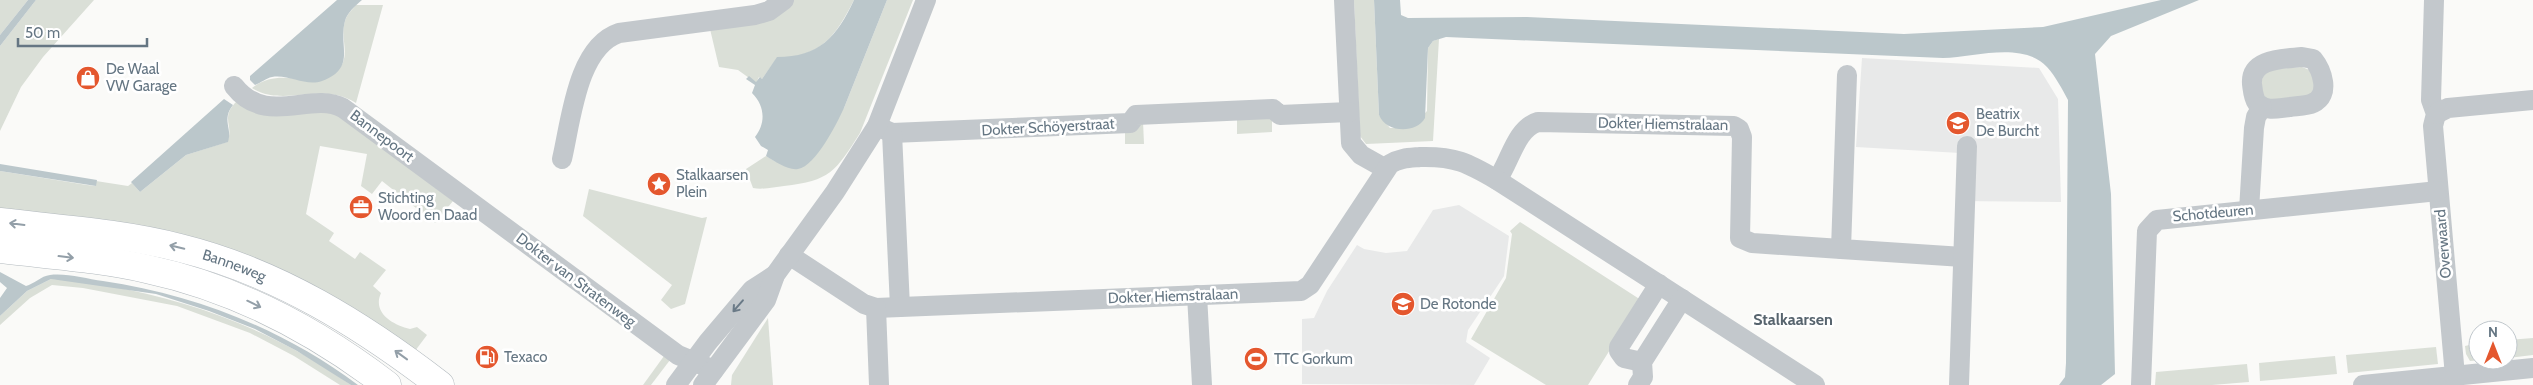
<svg xmlns="http://www.w3.org/2000/svg" width="2533" height="385" font-family="Cabin,sans-serif">
<rect width="100%" height="100%" fill="#fafaf8"/>
<!-- built -->
<g fill="#e8e9e9">
<path d="M1862 58 2039 68 2058 99 2061 202 1958 201 1960 153 1856 147Z"/>
<path d="M1459 205 1509 236 1504 276 1468 330 1466 342 1490 358 1474 385 1302 384V319L1314 318 1327 291 1357 245 1364 249 1386 253 1407 251 1433 210Z"/>
</g>
<!-- green -->
<g fill="#dadfd7">
<path d="M0 0H28L0 35Z"/>
<path d="M36 0H94L43 57 21 87 0 131V46Z"/>
<path d="M791 0H854C835 37 821 57 777 58L762 79 759 77 756 83 738 70 719 67 710 29Z"/>
<path d="M887 0H913L860 133C836 171 830 181 784 186 774 187 763 190 753 188L746 169 766 156 776 162 844 108Z"/>
<path d="M1354 0H1374L1379 115 1390 128H1411L1427 111 1428 48 1433 41 1439 39 1433 141 1366 144 1360 136Z"/>
<path d="M356 5H383L356 103C322 81 283 108 252 88 283 64 313 93 336 72 353 57 339 39 345 21 347 14 352 10 356 5Z"/>
<path d="M2302 67 2312 71 2315 88 2312 95 2269 103 2260 92 2263 74 2271 69Z"/>
<path d="M237 101 335 112 453 201 435 223 382 181 372 194 361 186 367 154 320 146 306 214 334 233 329 241 355 259 360 252 386 270 373 286 381 293C372 313 393 325 410 329L417 327 427 335 412 355 322 294 0 211V171L87 185 96 186V181L128 186 132 183 140 192 186 155 227 142C235 126 219 118 237 101Z"/>
<path d="M1272 117V132L1237 134V119Z"/>
<path d="M1143 121 1144 144H1125V128Z"/>
<path d="M589 189 702 218 707 217 685 304 671 309 661 300 672 285 583 216Z"/>
<path d="M1520 222 1641 300 1588 385H1546L1471 339 1506 278 1512 234 1510 231Z"/>
<path d="M51 279C71 279 90 283 108 286 196 301 278 333 351 385H340L294 356 250 333 177 306 83 288 52 285 30 298 0 325V316L27 291Z"/>
<path d="M768 318 773 385H731L732 375Z"/>
<path d="M2533 338V355L2508 358V340Z"/>
<path d="M2478 343V360H2483L2470 361 2466 354 2465 346Z"/>
<path d="M2436 347 2438 364 2348 373 2346 355Z"/>
<path d="M664 356 670 360 651 385H643Z"/>
<path d="M2335 356 2337 374 2260 381 2259 363Z"/>
<path d="M2247 364 2249 382 2212 385H2155L2156 372Z"/>
</g>
<!-- water -->
<g fill="#bbc7cb">
<path d="M28 0H36L0 46V35Z"/>
<path d="M337 0H362C355 6 347 13 345 21 338 46 357 68 322 81 306 87 289 74 272 77 266 78 261 83 255 85L250 80V76Z"/>
<path d="M854 0H887L844 108C837 123 816 166 798 169 789 171 774 161 766 156L768 150 761 146 755 137C766 123 765 106 752 93L755 85 746 79 749 76 756 82 760 77 762 79 777 57C819 57 837 37 854 0Z"/>
<path d="M1374 0H1400L1401 15 1408 18 1527 17 1904 34 2043 27 2161 0H2199L2111 36 2095 54 2111 194 2115 374 2101 385H2059L2065 377 2066 363 2068 100C2062 89 2056 77 2047 67 2023 41 1975 57 1943 58L1446 37 1433 41 1428 48 1425 118C1416 134 1386 133 1379 115Z"/>
<path d="M224 99 233 105C221 120 233 129 228 142L186 155 140 192 131 182Z"/>
<path d="M0 164 97 180 96 186 0 171Z"/>
<path d="M0 272 26 286C34 284 41 276 50 275 67 273 86 279 103 281 196 295 283 329 358 385H351L297 351 255 329 209 311 156 294 51 279 27 291 0 316V298L7 288 0 282Z"/>
</g>
<g fill="none" stroke-linecap="round" stroke-linejoin="round">
<!-- secondary casing -->
<g stroke="#b3babf" stroke-width="29">
<g id="secondary">
<path id="s1" d="M0 222C60 229 122 233 180 248 277 272 362 325 440 385"/>
<path d="M0 249C49 255 99 258 147 269 236 288 315 330 387 385"/>
</g>
</g>
<!-- street -->
<g stroke="#c3c8cc" stroke-width="20">
<path d="M1344 0 1351 143 1361 155 1386 169"/>
<path d="M2434 0 2431 100 2436 114 2433 126 2455 376"/>
<path d="M2302 57 2313 59C2322 70 2331 95 2313 103 2307 106 2297 106 2290 107 2278 108 2267 112 2257 103 2253 97 2253 91 2252 84 2250 58 2284 59 2302 57Z"/>
<path d="M1847 75 1841 249 1963 257"/>
<path d="M234 86C266 127 310 91 343 108L678 355 714 370"/>
<path d="M2436 114 2448 108 2533 100"/>
<path d="M877 126 892 133 1130 123 1136 115 1273 109 1280 115 1349 112"/>
<path d="M892 133 900 307"/>
<path d="M562 159C571 121 577 47 619 33L755 15 769 11 784 0"/>
<path d="M1497 180C1510 162 1516 128 1538 122L1734 126 1739 129 1742 137 1740 238 1752 243 1841 249"/>
<path d="M2249 210 2254 128 2256 117 2262 107"/>
<path d="M789 255 864 304 876 308 1301 291 1310 285 1390 164C1400 158 1409 158 1420 157 1455 156 1468 163 1497 180L1815 385"/>
<path d="M1197 295 1202 385"/>
<path d="M876 308 879 385"/>
<path d="M1642 362 1624 358 1619 351V347L1659 284"/>
<path d="M676 385 708 342 752 290 775 275"/>
<path d="M703 385 766 300 775 275 835 192 877 126 926 0"/>
<path d="M1638 385 1643 377 1642 362 1682 299"/>
<path d="M1959 385 1967 146"/>
<path d="M2141 385 2147 231 2157 220 2438 191"/>
<path d="M2363 385 2533 368"/>
</g>
<!-- secondary -->
<use href="#secondary" stroke="#fff" stroke-width="28"/>
</g>
<!-- one-way arrows -->
<defs><path id="oneway-shaft" d="M-6 0H5M1.5-3L5.5 0L1.5 3" fill="none" stroke-width="1.6" stroke-linecap="round" stroke-linejoin="round" transform="scale(1.25)"/></defs>
<g stroke="#939fa8">
<use href="#oneway-shaft" transform="translate(17 224) rotate(-173)"/>
<use href="#oneway-shaft" transform="translate(177 247) rotate(-167)"/>
<use href="#oneway-shaft" transform="translate(66 257) rotate(7)"/>
<use href="#oneway-shaft" transform="translate(254 304) rotate(26)"/>
<use href="#oneway-shaft" transform="translate(401 355) rotate(-144)"/>
</g>
<use stroke="#6a7a87" href="#oneway-shaft" transform="translate(738 306) rotate(131)"/>
<!-- icons -->
<defs>
<g id="shop-disc" transform="scale(1.25)"><circle r="9.5" fill="#e4572e" stroke="#fff"/><path d="M-5-2.5h2.3a2.7 3.5 0 0 1 5.4 0H5L5.5 6h-11ZM-1.5-2.5h3a1.5 2.3 0 0 0-3 0Z" fill="#fff"/></g>
<g id="school-disc" transform="scale(1.25)"><circle r="9.5" fill="#e4572e" stroke="#fff"/><path d="M0-5L7-2L0 1L-7-2ZM-4 1L0 2.5L4 1V4Q0 6-4 4Z" fill="#fff"/></g>
<g id="sight-disc" transform="scale(1.25)"><circle r="9.5" fill="#e4572e" stroke="#fff"/><path d="M0-6L1.8-2.2L6-1.7L2.9 1.2L3.7 5.4L0 3.3L-3.7 5.4L-2.9 1.2L-6-1.7L-1.8-2.2Z" fill="#fff"/></g>
<g id="office-disc" transform="scale(1.25)"><circle r="9.5" fill="#e4572e" stroke="#fff"/><path d="M-6-3h4V-5.5h4V-3h4V5H-6ZM-1-4.5V-3h2v-1.5ZM-6 0V1H6V0Z" fill="#fff"/></g>
<g id="fuel-disc" transform="scale(1.25)"><circle r="9.5" fill="#e4572e" stroke="#fff"/><path d="M-5.5-6h7V0h2V4h1.3V-2.5L3-4.5l.8-.8L6-3V5H2.5V1h-1V6h-7ZM-4.2-4.7v3.2H.2V-4.7Z" fill="#fff"/></g>
<g id="stadium-disc" transform="scale(1.25)"><circle r="9.5" fill="#e4572e" stroke="#fff"/><path d="M0-5a6.5 5 0 1 0 0 10a6.5 5 0 1 0 0-10ZM-3.5-1.8h7v3.6h-7Z" fill="#fff"/></g>
</defs>
<g fill-rule="evenodd">
<use href="#shop-disc" x="88" y="78"/>
<use href="#school-disc" x="1958" y="123"/>
<use href="#sight-disc" x="659" y="184"/>
<use href="#office-disc" x="361" y="207"/>
<use href="#school-disc" x="1403" y="304"/>
<use href="#fuel-disc" x="487" y="357"/>
<use href="#stadium-disc" x="1256" y="359"/>
</g>
<g text-anchor="middle" dominant-baseline="central" stroke-width="5" stroke-linejoin="round" paint-order="stroke">
<!-- poi labels -->
<g font-size="15" fill="#657683" stroke="#fff" text-anchor="start">
<text x="106" y="69">De Waal<tspan x="106" dy="17">VW Garage</tspan></text>
<text x="1976" y="114">Beatrix<tspan x="1976" dy="17">De Burcht</tspan></text>
<text x="676" y="175">Stalkaarsen<tspan x="676" dy="17">Plein</tspan></text>
<text x="378" y="198">Stichting<tspan x="378" dy="17">Woord en Daad</tspan></text>
<text x="1420" y="304">De Rotonde</text>
<text x="504" y="357">Texaco</text>
<text x="1274" y="359">TTC Gorkum</text>
</g>
<!-- street labels -->
<g font-size="15" fill="#657683" stroke="#fff">
<text transform="translate(1663 124) rotate(1)">Dokter Hiemstralaan</text>
<text transform="translate(1048 127) rotate(-3)">Dokter Schöyerstraat</text>
<text transform="translate(382 136) rotate(37)">Bannepoort</text>
<text transform="translate(2213 213) rotate(-5)">Schotdeuren</text>
<text transform="translate(2443 244) rotate(-95)">Overwaard</text>
<text stroke="none"><textPath href="#s1" startOffset="239">Banneweg</textPath></text>
<text transform="translate(576 280) rotate(37)">Dokter van Stratenweg</text>
<text transform="translate(1173 296) rotate(-2)">Dokter Hiemstralaan</text>
</g>
<!-- neighbourhood labels -->
<g font-size="16" font-weight="bold" fill="#57646e" stroke="#fff">
<text x="1793" y="319">Stalkaarsen</text>
</g>
</g>
<!-- north arrow -->
<g transform="translate(2493 345)"><circle r="24" fill="#ffffff" stroke="#c1c8cd"/>
<path d="M0-4L9 19L0 12L-9 19Z" fill="#e4572e"/>
<text y="-8" font-size="14" font-weight="bold" text-anchor="middle" fill="#657683">N</text>
</g>
<!-- scale -->
<path d="M18 38v8h129v-8" fill="none" stroke="#657683" stroke-width="2.5"/>
<text x="25" y="38" font-size="15" fill="#657683" stroke="#ffffff" stroke-width="4" paint-order="stroke">50 m</text>
</svg>
